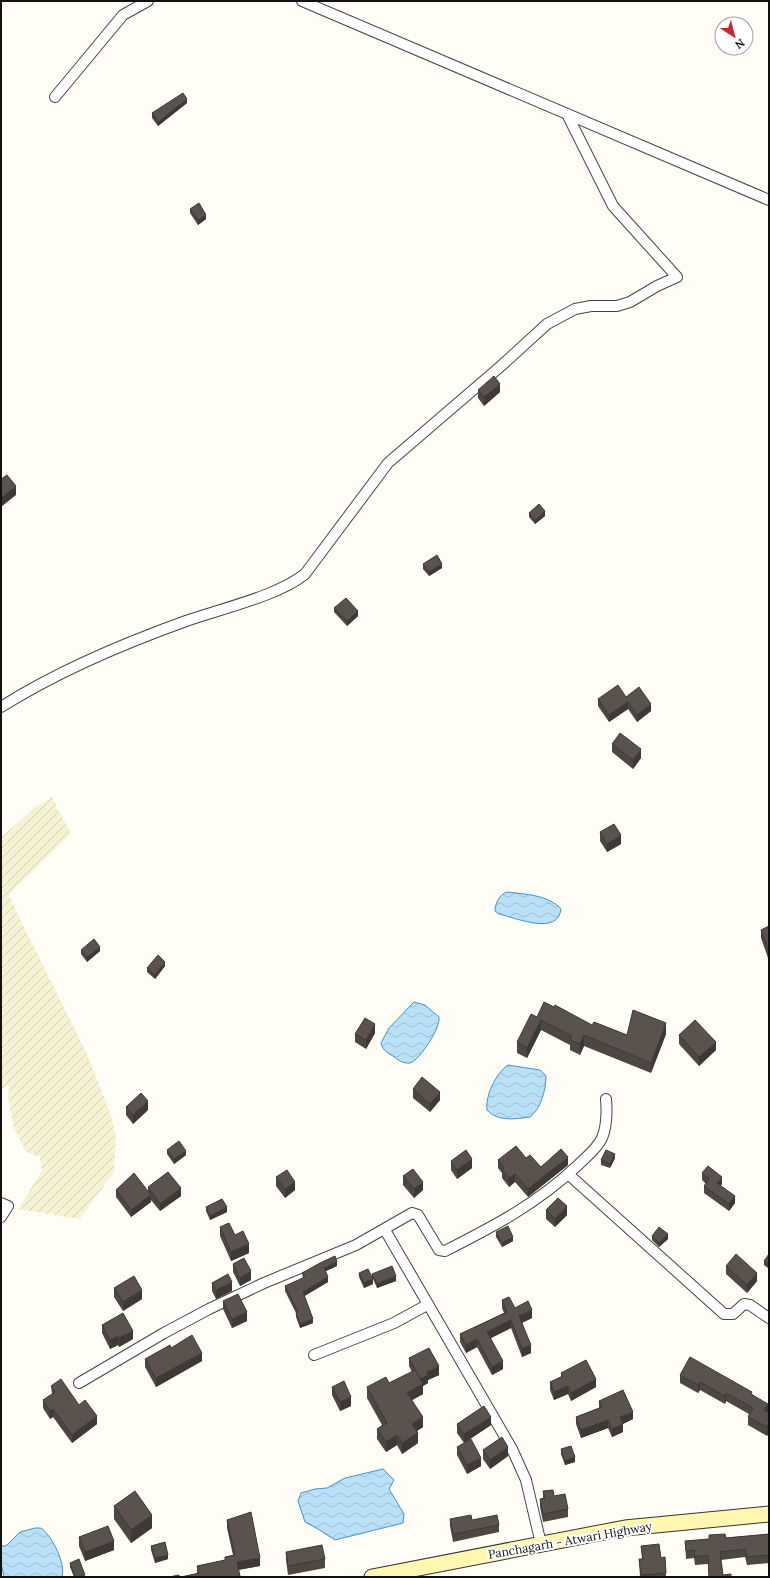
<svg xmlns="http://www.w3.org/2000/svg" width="770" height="1578" font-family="Lora,serif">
<defs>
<pattern id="farmland-furrows" width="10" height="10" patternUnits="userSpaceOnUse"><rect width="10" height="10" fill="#f6f3d4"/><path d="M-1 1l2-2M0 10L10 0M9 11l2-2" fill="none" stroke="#d2cfb5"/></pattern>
<pattern id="water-waves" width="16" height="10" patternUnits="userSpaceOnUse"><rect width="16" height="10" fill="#b9e0f7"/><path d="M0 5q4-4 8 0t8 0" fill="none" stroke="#9ebfd3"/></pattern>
</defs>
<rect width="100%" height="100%" fill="#fffdf5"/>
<!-- farmland -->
<path fill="url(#farmland-furrows)" d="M52 797 71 834 9 894 21 921 87 1054 110 1113 116 1137 114 1172 80 1219 18 1209 42 1171 40 1157 26 1152 14 1128 8 1097 9 1086 1 1089V838L35 807Z"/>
<!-- water -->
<g fill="url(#water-waves)" stroke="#3f96cf">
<path d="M507 892C524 894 549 895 561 909 558 936 516 918 499 914L495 911C495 903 500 894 507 892Z"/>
<path d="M414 1002 425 1005 439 1017C441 1027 420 1060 410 1063 404 1064 397 1060 393 1056 387 1053 382 1049 381 1043L389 1028Z"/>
<path d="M508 1065 540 1070 546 1076C546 1089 541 1109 530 1117 515 1119 498 1122 487 1110 485 1096 496 1073 508 1065Z"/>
<path d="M383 1469 394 1480 389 1489 404 1514 403 1523 335 1540 318 1529 305 1522 298 1501 301 1493 315 1489 327 1488 345 1478Z"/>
<path d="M35 1528H41C52 1536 66 1563 62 1577H4L1 1563V1546H6L20 1532Z"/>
</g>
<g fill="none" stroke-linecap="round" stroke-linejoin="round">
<!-- street casing -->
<g stroke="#444" stroke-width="12">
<g id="street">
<path d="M302 1 769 200"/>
<path d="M55 97 123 15 148 1"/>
<path d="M1 707C58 671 122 644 186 621 220 609 278 596 305 574L388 463 501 366 547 324 575 309 591 306H617L630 302 657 286 677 277 613 206 568 116"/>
<path d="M568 1174 724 1314H733L744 1304 750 1305 769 1318"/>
<path d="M1 1203 8 1206 1 1217"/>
<path d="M385 1230 512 1449 526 1480 541 1544"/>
<path d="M314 1355 394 1323 427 1305"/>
<path d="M79 1383 164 1333 209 1309 264 1283 356 1245 412 1213 418 1215 439 1250 445 1251C494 1226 537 1204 578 1165 586 1157 597 1149 602 1138 607 1126 607 1111 606 1099"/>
</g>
</g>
<!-- secondary casing -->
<g stroke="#333" stroke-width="17">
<path id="secondary" d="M372 1577 625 1528 769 1514"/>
</g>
<!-- street -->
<use href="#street" stroke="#fff" stroke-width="10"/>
<!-- secondary -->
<use href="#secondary" stroke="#fff6b0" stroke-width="15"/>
</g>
<!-- wall -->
<g fill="#4d4742">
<path d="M187 103 158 126 152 118V113Z"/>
<path d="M190 209 206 219 198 225 190 213Z"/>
<path d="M478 390 500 392 484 406 478 398Z"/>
<path d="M529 513 545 516 535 524 529 517Z"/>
<path d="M423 564 442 568 429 576 423 569Z"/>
<path d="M334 608 358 616 347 626 334 612Z"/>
<path d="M626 697 651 711 637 722 628 709 609 722 598 706V699Z"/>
<path d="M612 744 641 758 633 769 612 752Z"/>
<path d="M600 832 621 844 607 852 600 841Z"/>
<path d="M769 926 768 958 761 938V930Z"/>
<path d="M81 950 100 951 87 962 81 954Z"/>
<path d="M165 966 155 979 147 972V968Z"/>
<path d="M537 1017 592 1025 627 1035 666 1034 651 1073 584 1046 580 1055 570 1050V1045L541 1030 527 1058 517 1053V1042Z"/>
<path d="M375 1033 366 1049 355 1042V1034Z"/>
<path d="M679 1035 716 1050 699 1066 679 1044Z"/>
<path d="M413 1089 440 1100 430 1112 413 1098Z"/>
<path d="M126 1107 148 1110 133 1124 126 1115Z"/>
<path d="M167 1150 186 1155 174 1164 167 1154Z"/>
<path d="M526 1158 541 1167 568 1165 528 1197 515 1182 509 1187 502 1178V1173L498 1168V1160Z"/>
<path d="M615 1158 610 1168 601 1165V1160Z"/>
<path d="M451 1161 472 1168 457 1179 451 1170Z"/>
<path d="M702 1173 722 1184 720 1185 735 1203 729 1211 704 1193V1186L706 1184 702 1180Z"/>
<path d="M403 1176 423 1190 414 1198 403 1185Z"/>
<path d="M276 1177 295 1190 285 1198 276 1186Z"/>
<path d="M148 1187 181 1196 160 1211 151 1200V1202L131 1217 116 1197V1190L148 1191Z"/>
<path d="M206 1207 227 1212 210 1220 206 1211Z"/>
<path d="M546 1210 567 1215 555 1227 546 1219Z"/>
<path d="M220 1227 235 1235 249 1253 231 1261 220 1236Z"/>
<path d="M496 1232 513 1241 502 1247 496 1237Z"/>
<path d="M652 1236 668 1239 659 1247 652 1240Z"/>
<path d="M769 1254V1269L764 1265V1261Z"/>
<path d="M233 1264 251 1280 240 1286 233 1272Z"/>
<path d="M337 1266 325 1271 328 1282 304 1296 313 1323 300 1328 296 1317V1313L285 1291V1286L303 1278 302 1273Z"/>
<path d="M726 1266 757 1281 747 1293 726 1274Z"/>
<path d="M359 1273 372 1278V1274L396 1281 377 1288 373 1279V1284L364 1288 359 1277Z"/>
<path d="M212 1283 232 1291 216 1299 212 1291Z"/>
<path d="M114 1288 142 1299 123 1311 114 1297Z"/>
<path d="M502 1300 532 1318 522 1323 531 1353 522 1357 511 1328 491 1338 503 1369 492 1375 477 1347 466 1353 460 1342V1334L504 1313 502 1308Z"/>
<path d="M223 1301 247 1321 232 1328 223 1309Z"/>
<path d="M102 1325 133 1339 119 1347 118 1345 110 1349 102 1333Z"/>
<path d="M171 1348 202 1361 156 1387 145 1367V1359Z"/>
<path d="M409 1358 439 1375 428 1380V1383L423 1386V1394L412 1400 423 1427 417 1431 418 1443 402 1454 397 1445 386 1452 377 1439V1429L382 1425 367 1398V1387L389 1383 412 1372 409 1366Z"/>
<path d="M561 1373 596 1387 571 1401 568 1394 554 1400 550 1390V1382L561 1377Z"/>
<path d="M680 1375 752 1394 768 1412V1413H769V1432L767 1436 748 1425V1417L749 1414 726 1401 725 1404 700 1390 698 1393 680 1383Z"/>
<path d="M51 1386 79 1405 97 1424 72 1443 53 1417 50 1419 43 1408V1400L52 1394Z"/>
<path d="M332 1387 351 1406 340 1411 332 1395Z"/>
<path d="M599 1401 633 1419 623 1424V1432L612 1437 608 1428 581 1438 576 1424V1417L599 1408Z"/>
<path d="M457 1424 491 1425 464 1443 457 1433Z"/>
<path d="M457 1447 481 1466 467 1474 457 1455Z"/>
<path d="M561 1449 575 1462 565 1465 561 1454Z"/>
<path d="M483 1450 508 1456 490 1469 483 1459Z"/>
<path d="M543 1491 554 1496 568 1509V1517L543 1522 540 1507V1499L543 1498Z"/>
<path d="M114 1506 152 1528 131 1543 114 1519Z"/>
<path d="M450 1519 472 1520 499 1525V1532L453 1542 450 1526Z"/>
<path d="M227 1520 260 1566 238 1570 240 1577 197 1574V1566L225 1560V1557L233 1555 227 1528Z"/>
<path d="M769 1534V1563L747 1565 745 1557 721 1560 723 1575 731 1577H709L708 1564 695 1565 694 1558 686 1559 685 1541Z"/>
<path d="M79 1537 114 1550 85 1561 79 1546Z"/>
<path d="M151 1546 168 1559 155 1563 151 1550Z"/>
<path d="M641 1546 661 1558 665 1557 666 1577H640L639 1559H642Z"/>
<path d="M286 1552 325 1559V1568L288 1575 286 1560Z"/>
<path d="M70 1563 85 1577H74L70 1567Z"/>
</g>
<!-- shaded-wall -->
<g fill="#3f3936">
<path d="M187 99V103L158 126V122Z"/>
<path d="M206 215V219L198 225V220Z"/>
<path d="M500 384V392L484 406V397Z"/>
<path d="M16 486V495L1 507V498Z"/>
<path d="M545 511V516L535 524V520Z"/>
<path d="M442 564V568L429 576V572Z"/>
<path d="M358 611V616L347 626V621Z"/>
<path d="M628 702V709L609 722V715Z"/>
<path d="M651 704V711L637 722V715Z"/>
<path d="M641 749V758L633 769V760Z"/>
<path d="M621 835V844L607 852V844Z"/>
<path d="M100 947V951L87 962V957Z"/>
<path d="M165 962V966L155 979V975Z"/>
<path d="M541 1020V1030L527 1058V1048Z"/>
<path d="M666 1023V1034L651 1073V1063Z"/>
<path d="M375 1024V1033L366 1049V1040Z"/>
<path d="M584 1035V1046L580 1055V1044Z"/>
<path d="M716 1042V1050L699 1066V1057Z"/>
<path d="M440 1092V1100L430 1112V1104Z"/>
<path d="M148 1101V1110L133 1124V1115Z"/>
<path d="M186 1151V1155L174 1164V1159Z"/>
<path d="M615 1154V1158L610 1168V1164Z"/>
<path d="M568 1157V1165L528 1197V1189Z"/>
<path d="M472 1159V1168L457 1179V1170Z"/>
<path d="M515 1174V1182L509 1187V1178Z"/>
<path d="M722 1177V1184L717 1190V1183Z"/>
<path d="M295 1182V1190L285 1198V1189Z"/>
<path d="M423 1182V1190L414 1198V1189Z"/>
<path d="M181 1188V1196L160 1211V1204Z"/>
<path d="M151 1195V1202L131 1217V1210Z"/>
<path d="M735 1196V1203L729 1211V1204Z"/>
<path d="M567 1206V1215L555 1227V1219Z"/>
<path d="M227 1207V1212L210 1220V1216Z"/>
<path d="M668 1234V1239L659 1247V1243Z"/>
<path d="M513 1237V1241L502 1247V1243Z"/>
<path d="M249 1244V1253L231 1261V1252Z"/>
<path d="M337 1262V1266L324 1272V1268Z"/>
<path d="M251 1271V1280L240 1286V1278Z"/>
<path d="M757 1273V1281L747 1293V1285Z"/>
<path d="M396 1276V1281L377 1288V1284Z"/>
<path d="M328 1277V1282L303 1297V1292Z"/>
<path d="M373 1279V1284L364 1288V1283Z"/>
<path d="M232 1282V1291L216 1299V1290Z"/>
<path d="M142 1290V1299L123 1311V1302Z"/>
<path d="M532 1310V1318L519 1324V1316Z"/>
<path d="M247 1312V1321L232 1328V1319Z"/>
<path d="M313 1319V1323L300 1328V1324Z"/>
<path d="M511 1320V1328L487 1340V1332Z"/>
<path d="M133 1331V1339L119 1347V1338Z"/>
<path d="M118 1336V1345L110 1349V1340Z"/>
<path d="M477 1339V1347L466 1353V1345Z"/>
<path d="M531 1345V1353L522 1357V1349Z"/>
<path d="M202 1353V1361L156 1387V1378Z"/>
<path d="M503 1361V1369L492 1375V1367Z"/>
<path d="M439 1366V1375L428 1380V1383L423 1386V1394L407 1403V1393L427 1372Z"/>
<path d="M596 1379V1387L571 1401V1393Z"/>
<path d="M700 1382V1390L698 1393V1385Z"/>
<path d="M568 1386V1394L554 1400V1392Z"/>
<path d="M726 1393V1401L725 1404V1396Z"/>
<path d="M351 1397V1406L340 1411V1402Z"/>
<path d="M768 1404V1412L764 1419V1410Z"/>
<path d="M53 1409V1417L50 1419V1411Z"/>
<path d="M633 1412V1419L620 1425V1417Z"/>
<path d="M97 1416V1424L72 1443V1435Z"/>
<path d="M423 1417V1427L412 1434V1424Z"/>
<path d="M491 1417V1425L464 1443V1434Z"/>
<path d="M608 1420V1428L581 1438V1430Z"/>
<path d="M769 1423V1432L767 1436V1427Z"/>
<path d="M623 1424V1432L612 1437V1429Z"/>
<path d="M418 1433V1443L402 1454V1443Z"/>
<path d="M397 1435V1445L386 1452V1442Z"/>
<path d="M508 1447V1456L490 1469V1460Z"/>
<path d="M575 1457V1462L565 1465V1461Z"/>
<path d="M481 1458V1466L467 1474V1465Z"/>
<path d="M152 1515V1528L131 1543V1530Z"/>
<path d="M114 1541V1550L85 1561V1552Z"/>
<path d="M168 1555V1559L155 1563V1558Z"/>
<path d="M260 1558V1566L237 1570V1562Z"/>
</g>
<!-- building -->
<g fill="#5a524d" stroke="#3f3936">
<path d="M183 93 187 99 158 122 152 113Z"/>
<path d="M199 203 206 215 198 220 190 209Z"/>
<path d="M494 376 500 384 484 397 478 390Z"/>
<path d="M7 475 16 486 1 498V479Z"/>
<path d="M539 504 545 511 535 520 529 513Z"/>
<path d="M437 555 442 564 429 572 423 564Z"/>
<path d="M346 598 358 611 347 621 334 608Z"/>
<path d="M618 685 626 697 639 687 651 704 637 715 628 702 609 715 598 699Z"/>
<path d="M620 733 641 749 633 760 612 744Z"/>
<path d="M614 824 621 835 607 844 600 832Z"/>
<path d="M769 926V949H768L761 930Z"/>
<path d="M94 939 100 947 87 957 81 950Z"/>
<path d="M158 955 165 962 155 975 147 968Z"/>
<path d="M544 1002 554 1007 555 1005 592 1025 594 1022 627 1035 633 1010 666 1023 651 1063 584 1035 580 1044 570 1040 572 1036 541 1020 527 1048 517 1042 531 1014 537 1017Z"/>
<path d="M365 1018 375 1024 366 1040 355 1034Z"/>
<path d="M695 1020 716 1042 699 1057 679 1035Z"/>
<path d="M422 1077 440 1092 430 1104 413 1089Z"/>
<path d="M141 1093 148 1101 133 1115 126 1107Z"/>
<path d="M179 1141 186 1151 174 1159 167 1150Z"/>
<path d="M516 1146 526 1158 530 1155 541 1167 561 1149 568 1157 528 1189 515 1174 509 1178 502 1170 504 1168 498 1160Z"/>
<path d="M466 1150 472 1159 457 1170 451 1161Z"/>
<path d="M606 1150 615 1154 610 1164 601 1160Z"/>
<path d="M708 1166 722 1177 717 1183 735 1196 729 1204 704 1186 709 1179 702 1173Z"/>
<path d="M413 1169 423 1182 414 1189 403 1176Z"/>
<path d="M287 1170 295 1182 285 1189 276 1177Z"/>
<path d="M168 1172 181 1188 160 1204 148 1187Z"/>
<path d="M134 1173 151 1195 131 1210 116 1190Z"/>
<path d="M558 1198 567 1206 555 1219 546 1210Z"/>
<path d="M222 1199 227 1207 210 1216 206 1207Z"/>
<path d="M229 1223 235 1235 243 1231 249 1244 231 1252 220 1227Z"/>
<path d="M508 1226 513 1237 502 1243 496 1232Z"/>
<path d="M659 1227 668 1234 659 1243 652 1236Z"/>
<path d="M736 1254 757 1273 747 1285 726 1266Z"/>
<path d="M769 1254V1264L764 1261Z"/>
<path d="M335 1256 337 1262 324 1268 328 1277 303 1292 313 1319 300 1324 296 1313 298 1312 285 1286 305 1277 302 1273 320 1263Z"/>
<path d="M244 1258 251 1271 240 1278 233 1264Z"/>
<path d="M392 1266 396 1276 377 1284 372 1274Z"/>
<path d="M368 1269 373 1279 364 1283 359 1273Z"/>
<path d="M228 1274 232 1282 216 1290 212 1283Z"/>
<path d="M134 1276 142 1290 123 1302 114 1288Z"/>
<path d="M238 1294 247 1312 232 1319 223 1301Z"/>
<path d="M509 1297 515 1308 528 1301 532 1310 519 1316 531 1345 522 1349 511 1320 487 1332 503 1361 492 1367 477 1339 466 1345 460 1334 507 1312 502 1300Z"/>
<path d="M123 1313 133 1331 119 1338 118 1336 110 1340 102 1325Z"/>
<path d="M192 1335 202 1353 156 1378 145 1359 170 1345 171 1348Z"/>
<path d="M429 1348 439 1366 427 1372 428 1375 420 1379 415 1370 409 1358Z"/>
<path d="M690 1357 752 1392 751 1394 768 1404 764 1410 769 1413V1423L767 1427 748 1417 753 1408 726 1393 725 1396 700 1382 698 1385 680 1375Z"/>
<path d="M586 1360 596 1379 571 1393 568 1386 554 1392 550 1382 563 1376 561 1373Z"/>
<path d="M415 1370 423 1384 407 1393 423 1417 412 1424 418 1433 402 1443 397 1435 386 1442 377 1429 387 1423 367 1387 386 1377 389 1383Z"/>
<path d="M61 1379 79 1405 85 1400 97 1416 72 1435 53 1409 50 1411 43 1400 55 1392 51 1386Z"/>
<path d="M344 1381 351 1397 340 1402 332 1387Z"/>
<path d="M623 1390 633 1412 620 1417 623 1424 612 1429 608 1420 581 1430 576 1417 602 1407 599 1401Z"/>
<path d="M484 1406 491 1417 464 1434 457 1424Z"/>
<path d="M502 1437 508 1447 490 1460 483 1450Z"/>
<path d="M471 1439 481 1458 467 1465 457 1447Z"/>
<path d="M571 1446 575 1457 565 1461 561 1449Z"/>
<path d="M553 1490 554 1496 565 1494 568 1509 543 1514 540 1499 545 1498 543 1491Z"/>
<path d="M135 1491 152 1515 131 1530 114 1506Z"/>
<path d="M251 1512 260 1558 237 1562 240 1576 235 1577H181L199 1573 197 1566 225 1560V1557L235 1555 227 1520Z"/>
<path d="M471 1515 472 1520 497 1515 499 1525 453 1534 450 1519Z"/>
<path d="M108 1526 114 1541 85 1552 79 1537Z"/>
<path d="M725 1534 726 1538 769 1534V1555L747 1557 745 1549 720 1552 723 1575 731 1574V1577H709L708 1555 695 1557 694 1550 686 1551 685 1541 709 1539V1535Z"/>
<path d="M165 1542 168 1555 155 1558 151 1546Z"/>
<path d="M659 1544 661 1558 665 1557 666 1573 641 1575 639 1559H643L641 1546Z"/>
<path d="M322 1545 325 1559 288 1566 286 1552Z"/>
<path d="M79 1559 85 1575 80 1577H75L70 1563Z"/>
<path d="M179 1575V1577H169Z"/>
</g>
<g text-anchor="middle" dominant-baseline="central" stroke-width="4" stroke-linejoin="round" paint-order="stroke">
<!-- street labels -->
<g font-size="12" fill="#111" stroke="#fff">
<text transform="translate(570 1540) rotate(-10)">Panchagarh - Atwari Highway</text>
</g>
</g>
<!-- border -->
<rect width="770" height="1578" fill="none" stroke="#111111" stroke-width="4"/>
<!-- north arrow -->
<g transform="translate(734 36) rotate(144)"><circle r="19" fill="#ffffff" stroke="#a0a0a0"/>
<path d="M0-3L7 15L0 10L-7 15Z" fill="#c4262e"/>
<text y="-6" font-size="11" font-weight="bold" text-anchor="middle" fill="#111111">N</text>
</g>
</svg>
